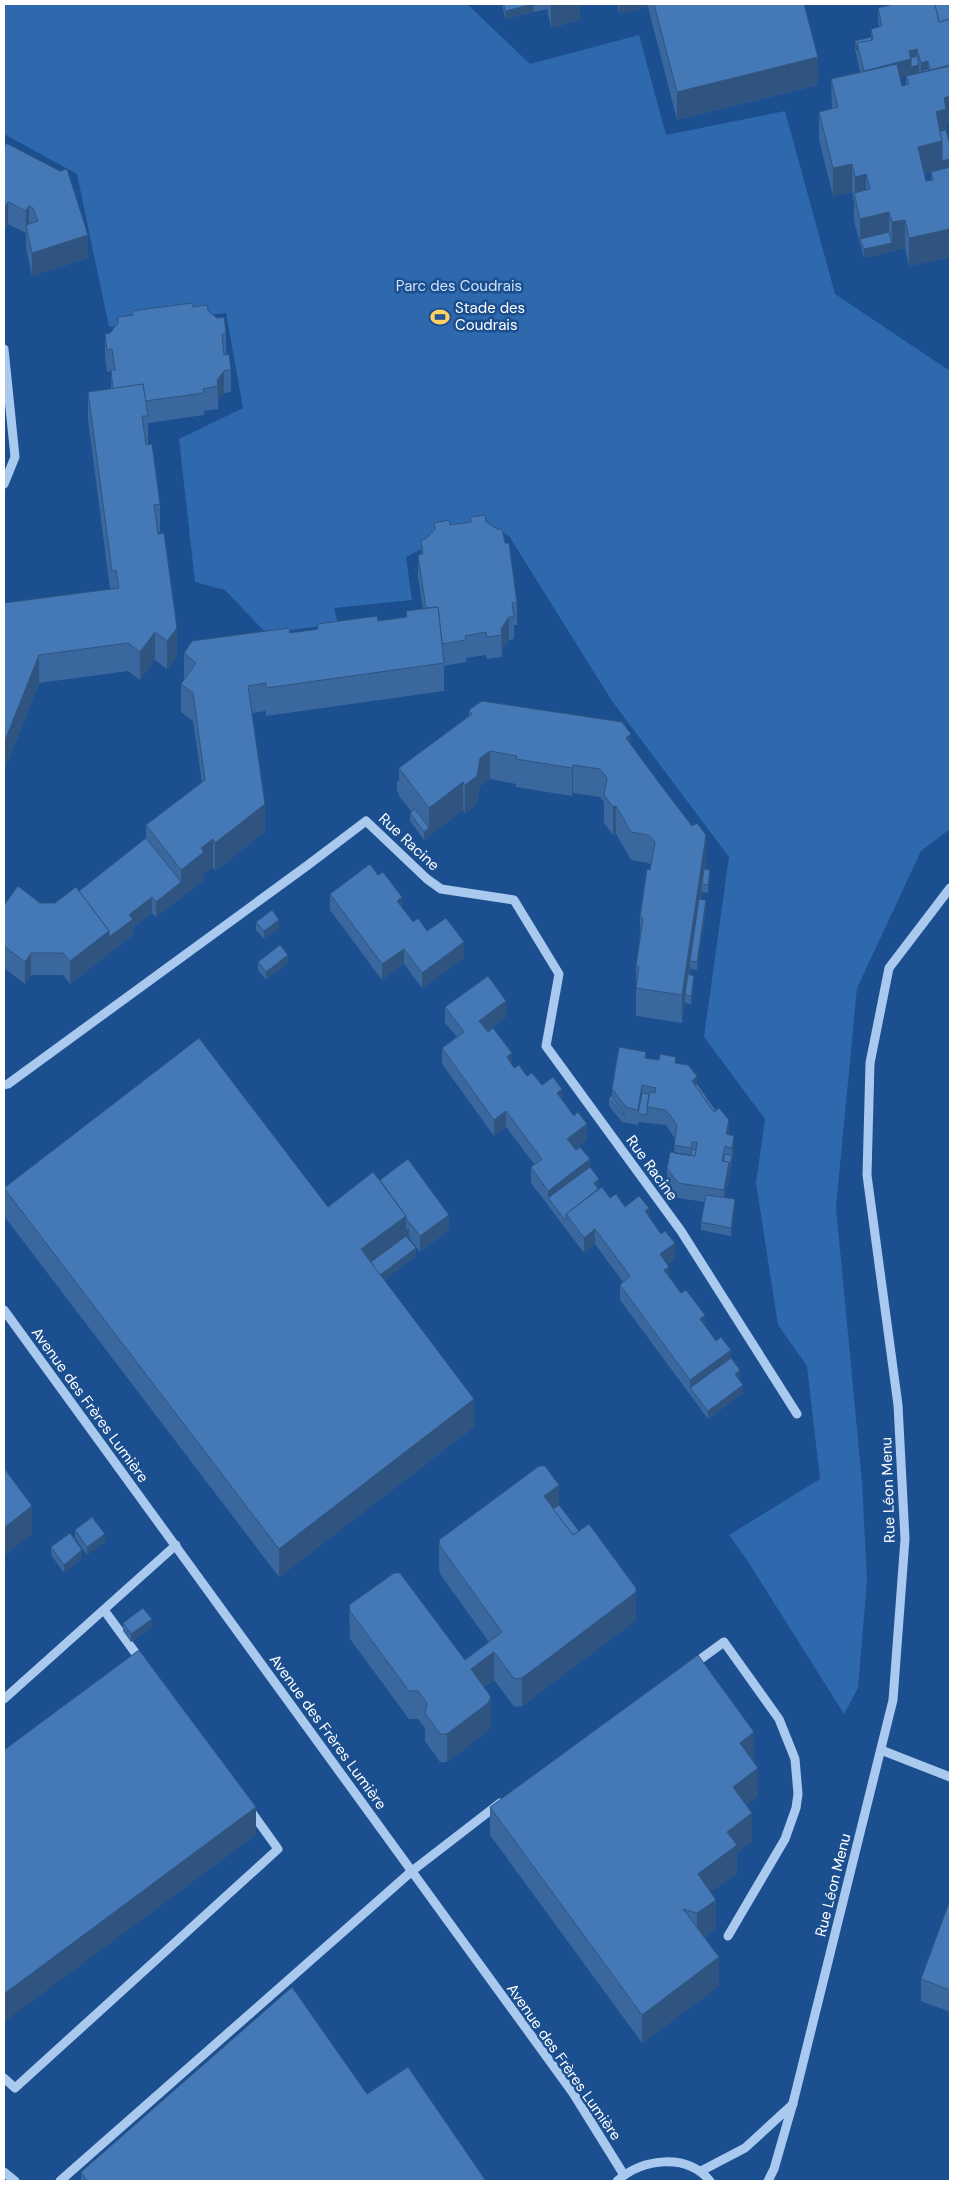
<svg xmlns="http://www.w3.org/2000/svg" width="954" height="2185" font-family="'DM Sans',sans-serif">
<rect width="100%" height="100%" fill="#1b4f8f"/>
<!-- green -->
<path fill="#2e69ad" d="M4 4H467L530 64 639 35 666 135 785 111 835 294 950 371V829L921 851 857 988 836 1207 862 1482 867 1581 858 1688 844 1714 747 1560 729 1535 820 1479 807 1366 778 1325 756 1183 765 1119 704 1037 729 857 612 701 509 536 480 519 406 557 412 600 334 608 338 624 266 633 225 590 195 582 179 439 243 408 226 313 109 327 77 174 4 134Z"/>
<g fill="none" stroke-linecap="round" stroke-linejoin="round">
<!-- minor -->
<g stroke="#a9c9ee" stroke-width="9">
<path d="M4 349 15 457 4 484"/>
<path d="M4 1085 8 1084 308 865 366 821 427 879 441 889 514 900 559 974 546 1046 681 1231 797 1414"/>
<path d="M4 1310 573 2093 624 2175"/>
<path d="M104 1610 142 1662"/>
<path d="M691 1666 724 1642 779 1719 795 1759 798 1794 796 1808 785 1839 728 1936"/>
<path d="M4 1699 176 1545"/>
<path d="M881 1750 950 1777"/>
<path d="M4 2078 15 2088 278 1849 250 1810"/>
<path d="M701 2171 745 2148 793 2104"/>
<path d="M4 2172 15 2181"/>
<path d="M60 2181 412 1871 500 1803"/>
<path d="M617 2181C643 2158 687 2153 710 2181"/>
<path d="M768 2181 774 2169 793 2103 893 1700 905 1539 898 1405 867 1175 870 1063 889 968 950 888"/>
</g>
</g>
<!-- wall -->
<g fill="#3a679d" fill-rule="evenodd">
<path d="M502 4H587L580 5V20L551 28 547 9 505 19Z"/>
<path d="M617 4H804L818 85 677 120 648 7 619 14Z"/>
<path d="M950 5V124L946 125 950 167V257L909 266 905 248 864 258 854 221V202L852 192 833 196 819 140V112L832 109 831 79 860 72 855 49V41L871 37V29L879 27 878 23V8ZM911 75 906 76V85L902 86 901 77ZM931 172V180L926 181 924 174Z"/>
<path d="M4 146 88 258 32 276 26 248V233L8 224Z"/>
<path d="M193 307 208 311 226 333V354L231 370V392L224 393 218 401V409L204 411V415L148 423V444H146L160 504V532H158L177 657 167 669 155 660 140 680 128 671 39 683 4 771V603L110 589 88 420V392L111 389V371L107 372 105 356V334L110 333 118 324V317Z"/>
<path d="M470 517 486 522 505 543 517 603V625H514V639L509 640 502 650V657L487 659 486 655 466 658V662L444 666V691L266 716V711L252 713 265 832 215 871 213 867 204 874V880L156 917 152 913 133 928V935L70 984 63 975H31L25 984 4 968V905L55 903 79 891 146 838V825L202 783 193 721 181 712V684L184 680V653L290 633 406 617V611L423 609 418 577V555H421V540L426 539 434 530V523L450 525 470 522Z"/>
<path d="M469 710 631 745 706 863 705 869 710 878 708 893 702 892 701 899 706 908 697 970 690 969V967L689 975 694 984 691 1004 685 1003V1002L682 1023 636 1016V966L640 934V917L651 865 648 863 631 860 616 834 613 835 604 823V802L600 797 573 793 572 796 516 787V784L490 779 480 786 477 804 465 813 463 810 424 840 410 821V813L412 812 399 796V794L397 791V782L399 781V768L469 716Z"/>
<path d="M330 894 402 907 413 922 464 958 422 988 404 964 382 980 330 910Z"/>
<path d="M256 922 279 928 264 939 256 930Z"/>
<path d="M258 962 288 963 266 980 258 970Z"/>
<path d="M445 1007 506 1017 487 1031 514 1068 542 1085 562 1100 587 1140 575 1149 590 1167 599 1187 597 1188 610 1198 625 1207 649 1217 675 1259 667 1265 669 1277 716 1341 731 1358 740 1378 738 1379 743 1393 708 1419 620 1300V1285L623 1282 595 1244 584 1253 531 1183V1167L534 1164 506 1127 494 1136 442 1064V1048L457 1037 445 1023Z"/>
<path d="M646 1058 676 1063 697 1084 729 1135 734 1151 725 1198 735 1207 731 1236 701 1230V1222L705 1202 678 1198 667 1184V1168L674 1153 675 1139 666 1125 639 1122 638 1125 622 1122 609 1106V1098L612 1097V1089Z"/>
<path d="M380 1180 449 1230 420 1252 408 1236 407 1237 416 1256 384 1280 474 1427 279 1577 4 1216V1188L328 1207Z"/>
<path d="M559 1505 636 1620 522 1706 515 1707 512 1704 494 1680 484 1687 491 1725 488 1731 447 1762H440L425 1741V1728L418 1719H409L350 1639 349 1605 465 1660 489 1642 440 1574 439 1568V1540Z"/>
<path d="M75 1530 105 1542 87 1555 75 1538Z"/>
<path d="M51 1547 82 1558 64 1573 51 1555Z"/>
<path d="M123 1623 152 1627 131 1642 123 1631Z"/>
<path d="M754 1760 753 1761 758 1796 746 1805 752 1841 737 1853V1873L711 1892 716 1928 704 1937 719 1986 642 2043 490 1835V1807Z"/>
<path d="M950 1900V2012L921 2001V1979Z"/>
<path d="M367 2094 486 2181H81V2172Z"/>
</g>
<!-- shaded-wall -->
<g fill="#305480">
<path d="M534 4V12L505 19V11Z"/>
<path d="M551 4H587L580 5V20L551 28Z"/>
<path d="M619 4H648V7L619 14Z"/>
<path d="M917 49V65H919V73L864 86V71L909 51Z"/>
<path d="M818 57V85L677 120V92Z"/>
<path d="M928 61V77L921 71V63Z"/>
<path d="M950 96V124L946 125V138L937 140 936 112 944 98Z"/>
<path d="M942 141 950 159V167L918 175V147Z"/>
<path d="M852 164V192L833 196V168Z"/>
<path d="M866 174V202L855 195V177Z"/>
<path d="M8 202V224L4 232V209Z"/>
<path d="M29 206V228L26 225V233V211Z"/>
<path d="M889 212V240L860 239V219Z"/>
<path d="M905 220V248L892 251V222Z"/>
<path d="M950 229V257L909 266V238Z"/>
<path d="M88 235V258L32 276V253Z"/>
<path d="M892 243V251L864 258V249Z"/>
<path d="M224 371V393L218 401 217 380Z"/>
<path d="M509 617V640L502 650 501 629Z"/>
<path d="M177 628V657L167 669V641Z"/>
<path d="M155 632V660L140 680V652Z"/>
<path d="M39 655V683L4 771V743Z"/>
<path d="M631 734V762L626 738Z"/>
<path d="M490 751V779L480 786 477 804 465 813V785L480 758Z"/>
<path d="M573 765V793L572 796V768Z"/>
<path d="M463 782V810L424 840V832L429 828V808Z"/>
<path d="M265 804V832L215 871V843Z"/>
<path d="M616 806V834L613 835V807Z"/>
<path d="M706 835V863L703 884H702V892L691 961H690V967L686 995H685V1002L682 1023V995Z"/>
<path d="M213 839V867L204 874V880L156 917V902L181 882V870L201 848Z"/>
<path d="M710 870V878L708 893V885Z"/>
<path d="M152 897V913L133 928V935L70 984V961Z"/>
<path d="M402 897V913L397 901Z"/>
<path d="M706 900V908L697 970V962Z"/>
<path d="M279 920V928L264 939V931Z"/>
<path d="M464 942V958L422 988V973Z"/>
<path d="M404 949V964L382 980V964Z"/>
<path d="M31 953V975L25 984V962Z"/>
<path d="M288 955V963L266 980V972Z"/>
<path d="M694 976V984L691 1004V996Z"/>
<path d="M506 1001V1017L479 1036V1021Z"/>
<path d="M512 1053V1069L507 1057Z"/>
<path d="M697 1076V1092L692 1081Z"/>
<path d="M642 1085V1101L638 1114V1125V1110Z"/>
<path d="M562 1089V1105L557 1093Z"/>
<path d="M506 1111V1127L494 1136V1120Z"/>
<path d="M729 1120V1136L726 1134Z"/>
<path d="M587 1124V1140L567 1155V1139Z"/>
<path d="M734 1136V1151L729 1177V1169L732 1156V1148Z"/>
<path d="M590 1159V1175L548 1198V1191Z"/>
<path d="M729 1162V1177L724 1206V1190Z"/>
<path d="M599 1179V1187L594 1191V1183Z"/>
<path d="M735 1199V1207L731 1236V1228Z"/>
<path d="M649 1208V1224L645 1211Z"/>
<path d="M449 1215V1230L420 1252V1236Z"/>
<path d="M406 1216V1230L409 1228V1236L365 1275 361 1249Z"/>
<path d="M595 1229V1244L584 1253V1238Z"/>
<path d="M675 1243V1259L660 1270V1254Z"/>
<path d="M416 1248V1256L371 1290V1282Z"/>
<path d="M669 1267V1283L664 1270Z"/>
<path d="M705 1315V1331L700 1319Z"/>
<path d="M731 1350V1366L690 1388V1380Z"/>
<path d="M740 1370V1378L735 1382V1374Z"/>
<path d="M743 1385V1393L708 1419V1411Z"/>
<path d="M474 1399V1427L279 1577V1549Z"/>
<path d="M559 1485V1513L544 1516V1496Z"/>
<path d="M32 1506V1534L4 1556V1528Z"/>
<path d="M105 1534V1542L87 1555V1547Z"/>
<path d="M82 1550V1558L64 1573V1565Z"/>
<path d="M6 1560V1568L4 1570V1562Z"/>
<path d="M636 1592V1620L522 1706V1678Z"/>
<path d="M152 1619V1627L131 1642V1634Z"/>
<path d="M494 1652V1680L471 1697V1669Z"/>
<path d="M491 1697V1725L488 1731 447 1762V1734Z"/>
<path d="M754 1732V1760L740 1771V1743Z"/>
<path d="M758 1768V1796L733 1815V1787Z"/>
<path d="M256 1807V1835L4 2022V1994Z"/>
<path d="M752 1813V1841L737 1853V1873L698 1902V1874L727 1832Z"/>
<path d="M716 1900V1928L697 1941V1913Z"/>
<path d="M719 1957V1986L642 2043V2015Z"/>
</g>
<!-- building -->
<g fill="#4478b7" stroke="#305480">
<path d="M504 4H534L505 11Z"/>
<path d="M654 4H804L818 57 677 92Z"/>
<path d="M894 4H935L939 22 950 19V65L930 70 928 61 921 63 917 49 909 51 911 59 864 71 857 43 873 39 871 29 882 26 878 8Z"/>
<path d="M935 4H950V21V19L939 22Z"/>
<path d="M871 37 872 40 857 43V50L855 41Z"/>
<path d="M917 56 919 65 911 67V58Z"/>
<path d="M897 64 902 86 909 84 906 76 950 66V96L944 98 946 109 936 112 942 141 918 147 926 181 933 180 931 172 950 167V229L909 238 905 220 892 222 889 212 860 219 854 193 870 189 866 174 855 177 852 164 833 168 819 112 838 107 831 79Z"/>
<path d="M928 69 929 71 921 72V71Z"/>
<path d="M946 130 950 145V159L942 161V141L940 131Z"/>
<path d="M6 143 60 171 67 169 88 235 32 253 26 225 38 221 33 208 29 206 26 211 8 202 4 209V146H5Z"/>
<path d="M889 232 892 243 864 249 860 239Z"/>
<path d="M192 303 193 307 207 305 208 311 217 318 224 317 226 333 222 334 224 355 229 354 231 370 224 371 217 380 218 386 203 389 204 393 145 401 143 384 113 389 111 370H115L112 349 107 350 105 334 110 333 118 323V317L133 315 132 311Z"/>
<path d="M143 384 148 416H142L146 445 152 444 160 504 154 505 156 520 158 534 164 533 177 628 167 641 155 632 140 652 128 643 39 655 4 743V603L119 588 116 570 112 571 88 392Z"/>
<path d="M485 515 486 522 497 529H502L505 543H509L517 603H512L514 617H509L501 629 502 635 487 637 486 632 465 636 466 640 442 644 438 607 426 608 418 555 423 554 421 540 426 539 435 529 434 523 449 520 450 525 471 522 470 517Z"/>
<path d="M438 607 444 663 266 688V683L248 686 265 804 215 843 213 839 201 848 204 852 181 870 146 825 205 780 193 693 181 684 196 663 184 653 192 641 289 628 290 633 318 629V624L377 616 378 621 407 617 406 611Z"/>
<path d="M482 701 622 722 631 734 626 738 663 788 692 826 697 823 706 835 682 995 636 988 639 967 636 966 643 918 640 917 647 869 650 870 655 842 648 835 631 832 616 806 613 807 604 795 607 778 600 769 573 765 572 768 516 759 517 756 490 751 480 758 477 776 465 785 463 782 429 808 399 768 472 714 469 710Z"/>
<path d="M415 809 429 828 424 832 410 813Z"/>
<path d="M146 838 181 882 156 902 152 897 129 915 133 919 109 937V931L79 891Z"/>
<path d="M370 864 378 875 383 872 402 897 397 901 413 922 418 918 427 931 446 918 464 942 422 973 404 949 382 964 330 894Z"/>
<path d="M704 869 710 870 708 885 702 884Z"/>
<path d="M18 886 40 903H55L76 887 109 931 70 961 63 953H31L25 962 4 946V905Z"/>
<path d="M699 899 706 900 697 962 690 961Z"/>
<path d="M272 910 279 920 264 931 256 922Z"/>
<path d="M280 945 288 955 266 972 258 962Z"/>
<path d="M688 974 694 976 691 996 685 995Z"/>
<path d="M488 976 506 1001 479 1021 488 1032 493 1028 512 1053 507 1057 514 1068 519 1065 527 1076 532 1073 542 1085 553 1077 562 1089 557 1093 574 1116 578 1112 587 1124 567 1139 576 1150 580 1147 590 1159 548 1191 531 1167 542 1159 506 1111 494 1120 442 1048 464 1032 445 1007Z"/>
<path d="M199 1038 328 1207 373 1172 377 1177 406 1216 361 1249 474 1399 279 1549 4 1188Z"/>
<path d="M619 1047 646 1052 645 1058 659 1060 660 1054 676 1057 675 1063 688 1065 697 1076 692 1081 714 1112 719 1108 729 1120 726 1134 734 1136 732 1148 725 1146 722 1161 729 1162 724 1190 678 1183 667 1168 670 1152 695 1156 697 1142H692L691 1148 674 1145 677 1125 666 1110 647 1107 650 1092 655 1093 656 1088 642 1085 638 1110 626 1107 612 1089Z"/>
<path d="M697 1084 716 1111 714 1112 695 1085Z"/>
<path d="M642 1093 649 1094 647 1107V1115L638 1114Z"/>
<path d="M611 1096 625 1115 622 1114 609 1098Z"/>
<path d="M692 1149 696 1150 695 1156 674 1153 691 1155Z"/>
<path d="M725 1154 732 1156 729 1169V1162L723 1161Z"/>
<path d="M408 1159 449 1215 420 1236 406 1218V1216L380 1180Z"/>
<path d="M590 1167 599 1179 594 1183 598 1189 566 1214V1221L548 1198Z"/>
<path d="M602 1187 610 1198 616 1194 625 1207 639 1196 649 1208 645 1211 661 1234 665 1231 675 1243 660 1254 669 1267 664 1270 681 1293 686 1290 705 1315 700 1319 716 1341 721 1337 731 1350 690 1380 620 1285 630 1276 595 1229 584 1238 566 1214Z"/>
<path d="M706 1195 735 1199 731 1228 701 1222Z"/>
<path d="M406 1236 416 1248 380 1275 371 1262Z"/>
<path d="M731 1358 740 1370 735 1374 743 1385 708 1411 690 1388Z"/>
<path d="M539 1466H545L559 1485 544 1496 573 1535 589 1524 636 1588V1592L522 1678 515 1679 512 1676 494 1652 471 1669 491 1697 488 1703 447 1734H440L425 1713 427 1703 418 1691H409L350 1611 349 1605 394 1573H400L465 1660 502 1632 440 1546 439 1540Z"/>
<path d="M4 1468 32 1506 4 1528Z"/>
<path d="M559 1505 579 1531 573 1535 553 1509Z"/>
<path d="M92 1517 105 1534 87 1547 75 1530Z"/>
<path d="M70 1533 82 1550 64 1565 51 1547Z"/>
<path d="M143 1608 152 1619 131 1634 123 1623Z"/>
<path d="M139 1650 256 1807 4 1994V1750Z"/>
<path d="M698 1655 754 1732 740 1743 758 1768 733 1787 752 1813 727 1832 737 1845 698 1874 716 1900 697 1913 683 1909 719 1957 642 2015 490 1807Z"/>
<path d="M950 1900V1990L921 1979Z"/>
<path d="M292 1987 367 2094 408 2067 486 2181H87L81 2172Z"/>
</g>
<!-- icons -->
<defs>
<g id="stadium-bare" transform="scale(1.5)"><path d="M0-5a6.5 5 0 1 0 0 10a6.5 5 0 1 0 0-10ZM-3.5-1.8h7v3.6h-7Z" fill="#ffd166" stroke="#1b4f8f" stroke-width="2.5" paint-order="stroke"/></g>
</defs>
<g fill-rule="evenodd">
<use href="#stadium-bare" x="440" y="317"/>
</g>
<g text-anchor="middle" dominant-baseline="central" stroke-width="5" stroke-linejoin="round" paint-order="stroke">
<!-- park labels -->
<g font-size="15" fill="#cfe3fa" stroke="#1b4f8f">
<text x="459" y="286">Parc des Coudrais</text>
</g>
<!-- poi labels -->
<g font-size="15" fill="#fff" stroke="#1b4f8f" text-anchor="start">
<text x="455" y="308">Stade des<tspan x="455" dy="17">Coudrais</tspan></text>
</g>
<!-- street labels -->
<g font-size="15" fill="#fff" stroke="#1b4f8f">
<text transform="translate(409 842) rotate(43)">Rue Racine</text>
<text transform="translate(652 1168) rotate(54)">Rue Racine</text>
<text transform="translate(90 1405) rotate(54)">Avenue des Frères Lumière</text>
<text transform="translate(888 1490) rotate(-92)">Rue Léon Menu</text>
<text transform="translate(328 1732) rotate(54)">Avenue des Frères Lumière</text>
<text transform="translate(833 1885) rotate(-76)">Rue Léon Menu</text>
<text transform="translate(564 2062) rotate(55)">Avenue des Frères Lumière</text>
</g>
</g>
<!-- border -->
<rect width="954" height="2185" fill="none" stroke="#ffffff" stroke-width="10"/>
</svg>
